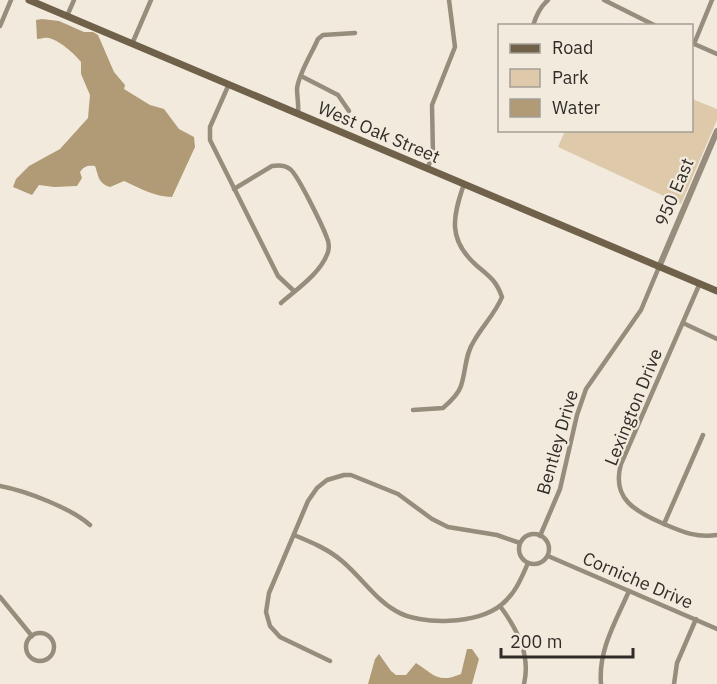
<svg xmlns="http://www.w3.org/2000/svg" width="717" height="684" font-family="'IBM Plex Sans',sans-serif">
<rect width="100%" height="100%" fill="#f2eadd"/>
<!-- green -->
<path fill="#decaab" d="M692 99 717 109V120L681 204 558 147 565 131 692 130Z"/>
<!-- water -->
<g fill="#b19a76">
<path d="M42 19 59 21 84 32H93L98 35 114 72 125 85 124 89 150 105 164 109 179 129 194 137 195 147 172 197C155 197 140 188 124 181L110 187C98 183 99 177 95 166 88 165 84 166 80 172L82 178 77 186 54 187 39 185 32 195 13 187 16 179 29 166 60 149 88 118 90 95 81 74V62C75 54 58 39 48 38 44 37 41 39 37 39L36 20Z"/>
<path d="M467 649H472L479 659 472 684H368L375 659 379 654 391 671 396 675H406L416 663C434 674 437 684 461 674Z"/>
</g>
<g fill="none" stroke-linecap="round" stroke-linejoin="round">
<!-- minor -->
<g stroke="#978d7d" stroke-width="4.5">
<path d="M604 0 656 26"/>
<path d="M67 16 74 0"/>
<path d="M0 26 11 0"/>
<path d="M533 26C536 15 540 7 548 0"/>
<path d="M692 43 717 54"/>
<path d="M132 44 151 0"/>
<path d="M694 44 712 0"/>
<path d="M301 76 338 95 349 111"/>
<path d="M229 84 210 127V140L278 276 294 291"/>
<path d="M298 114C299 105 297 97 297 89 298 75 312 53 318 39L323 35 355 33"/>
<path d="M427 169 433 155 432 105 455 47 449 0"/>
<path d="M234 189 272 166C278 165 285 165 290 169 298 175 323 227 327 238 329 242 329 248 328 252 321 273 297 289 281 303"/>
<path d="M700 283 621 464C611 499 636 512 664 524 683 532 696 538 717 535"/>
<path d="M683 323 717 339"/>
<path d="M413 410 443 408C450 402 458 395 461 386 466 371 465 354 474 341 483 325 495 314 502 297 496 280 489 276 476 265 447 239 453 216 464 184"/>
<path d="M0 486C26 491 71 508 90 525"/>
<path d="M664 524 703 435"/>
<circle cx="534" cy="549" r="15"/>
<path d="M294 535C311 542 328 549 342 561 361 577 375 599 396 611 420 626 479 624 501 605 515 594 521 579 528 563"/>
<path d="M540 536 560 489 577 415 586 389 641 310 659 267"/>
<path d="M548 556 717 629"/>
<path d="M0 597 32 636"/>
<path d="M500 606C517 629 531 655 524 684"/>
<circle cx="40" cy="647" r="14"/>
<path d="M330 661 280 637 270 626 266 612 269 593 308 501 317 488 327 480 344 475H351L398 494 432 519 448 527 497 535 520 543"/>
<path d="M601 684C598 650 616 621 629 591"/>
<path d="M674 684 677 663 696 619"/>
</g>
<!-- tertiary -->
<path stroke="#978d7d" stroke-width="6" d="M659 267 717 131"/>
<!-- secondary -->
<path stroke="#6f614a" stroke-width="7" d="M29 0 717 291"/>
</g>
<g text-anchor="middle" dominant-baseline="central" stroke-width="4.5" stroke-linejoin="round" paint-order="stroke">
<!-- street labels -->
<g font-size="18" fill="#302d28" stroke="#f2eadd">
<text transform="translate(379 132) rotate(23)">West Oak Street</text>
<text transform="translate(674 192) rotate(-67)">950 East</text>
<text transform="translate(633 407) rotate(-68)">Lexington Drive</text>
<text transform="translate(557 442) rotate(-74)">Bentley Drive</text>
<text transform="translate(638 580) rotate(23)">Corniche Drive</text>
</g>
</g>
<!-- legend -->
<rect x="498" y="24" width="195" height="108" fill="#f2eadd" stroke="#a49e95" stroke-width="1.5"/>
<rect x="510" y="44" width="30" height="9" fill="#6f614a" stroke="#a49e95" stroke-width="1.5"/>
<text x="552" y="54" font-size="18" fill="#302d28">Road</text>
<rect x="510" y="69" width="30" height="18" fill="#decaab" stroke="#a49e95" stroke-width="1.5"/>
<text x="552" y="84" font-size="18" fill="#302d28">Park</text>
<rect x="510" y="99" width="30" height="18" fill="#b19a76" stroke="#a49e95" stroke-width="1.5"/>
<text x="552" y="114" font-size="18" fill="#302d28">Water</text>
<!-- scale -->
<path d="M501 648v9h132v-9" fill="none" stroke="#302d28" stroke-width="3"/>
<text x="510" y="648" font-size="18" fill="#302d28" stroke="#f2eadd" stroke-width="4.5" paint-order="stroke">200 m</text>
</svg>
